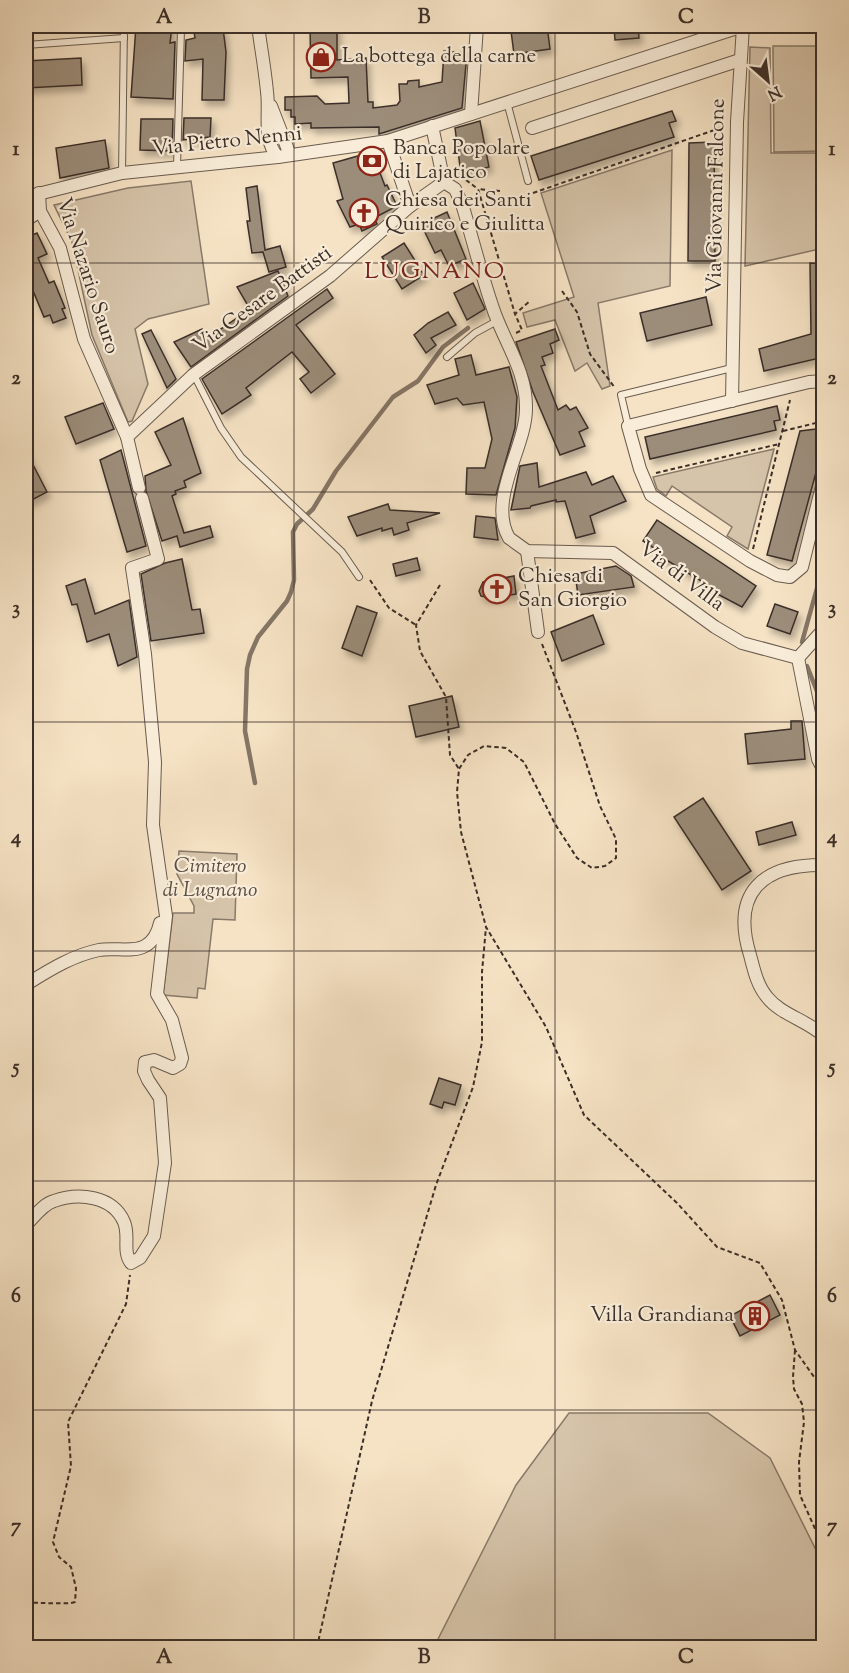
<svg xmlns="http://www.w3.org/2000/svg" width="849" height="1673" font-family="'Sorts Mill Goudy',serif">
<defs>
<filter id="shadow"><feDropShadow dx="3.5" dy="5.5" stdDeviation="3" flood-color="#0004"/></filter>
</defs>
<rect width="100%" height="100%" fill="#f6e3c5"/>
<filter id="stains"><feTurbulence type="fractalNoise" baseFrequency=".00333" numOctaves="4"/><feColorMatrix values="0 0 0 0 .2 0 0 0 0 .09 0 0 0 0 .02 0 0 0 .5 -.17"/></filter>
<radialGradient id="worn" r=".72"><stop offset=".6" stop-color="#630" stop-opacity="0"/><stop offset="1" stop-color="#630" stop-opacity=".3"/></radialGradient>
<!-- green -->
<g fill="#d6c4aa" stroke="#887a6a" stroke-width="1.5">
<path d="M773 46H823V151L774 152Z"/>
<path d="M750 47 770 48 771 153H823L824 248 745 266Z"/>
<path d="M672 150 670 286 598 303 610 386 602 389 587 363 575 371 555 320 527 327 523 313 574 297 541 193Z"/>
<path d="M191 181 209 304 148 319 135 329 148 384 132 421 128 422 92 335 72 242 54 205 128 188Z"/>
<path d="M774 449 748 549 727 536 732 527 672 486 666 496 657 489 653 477Z"/>
<path d="M179 851 237 854 235 920 213 919 205 989 198 988 197 998 163 995 173 913H194V906L177 874Z"/>
<path d="M569 1413H708L770 1458 823 1564V1647H434L516 1485Z"/>
</g>
<g fill="none" stroke-linecap="round" stroke-linejoin="round">
<!-- stream -->
<g stroke="#857667" stroke-width="4.5">
<path d="M802 642 824 563"/>
<path d="M807 666 824 709"/>
<path d="M255 783 245 731 247 669 250 655 258 637 287 601 291 592 294 580 293 532 297 524 313 509 336 471 393 397 418 381 443 347 468 328"/>
</g>
</g>
<!-- building -->
<g fill="#9c8d7a" stroke="#3b2f29" stroke-width="1.5" filter="url(#shadow)">
<path d="M136 26H172L170 43 175 42 173 99 131 97Z"/>
<path d="M310 26H337V60L366 58 368 102H373V108L397 105 400 101 399 84H407L408 81 419 80V87L442 82 444 51 467 53 462 108 379 134V127L311 128V123L295 124V117H291V110H285V97L317 96 325 104 349 103 348 77 311 78Z"/>
<path d="M547 26 550 49 514 54 511 31Z"/>
<path d="M614 26H638L639 38 615 40Z"/>
<path d="M223 28 226 52 224 100H202L203 59 185 61 186 40 195 38 194 32Z"/>
<path d="M81 58 82 85 26 88V61Z"/>
<path d="M672 111 676 121 669 123 674 137 539 180 531 156Z"/>
<path d="M184 118H211L210 137 183 140Z"/>
<path d="M141 119H173L172 151 140 150Z"/>
<path d="M480 121 489 167 461 174 455 128Z"/>
<path d="M105 140 109 168 60 178 56 148Z"/>
<path d="M714 142 715 261H688L689 143Z"/>
<path d="M372 152 385 186 387 185 397 206 374 218 377 224 362 231 359 224 350 227 337 201 343 199 333 163Z"/>
<path d="M257 186 265 250 280 246 286 267 269 272 263 252 252 253 247 221H250L246 188Z"/>
<path d="M447 212 466 259 449 266 441 250 435 253 421 224Z"/>
<path d="M26 231 28 237 37 233 47 254 38 258 49 283 54 281 65 308 62 309 66 318 53 323 50 315 44 317 26 274Z"/>
<path d="M404 243 424 275 402 289 382 257Z"/>
<path d="M810 263 824 264V357L764 371 759 349 811 334Z"/>
<path d="M278 271 288 296 191 367 174 342 202 329 206 339 250 309 237 287Z"/>
<path d="M473 283 485 309 467 320 454 293Z"/>
<path d="M327 289 333 298 296 325 335 374 311 393 300 379 309 372 292 352 246 388 251 395 222 414 202 379Z"/>
<path d="M706 297 712 325 647 341 640 313Z"/>
<path d="M448 312 456 325 431 338 436 345 426 353 414 335 428 323Z"/>
<path d="M555 329 559 340 550 344 553 353 542 357 545 365 541 366 558 410 566 405 570 410 576 407 588 428 579 432 585 446 560 455 533 392 516 342Z"/>
<path d="M151 330 176 379 167 388 142 334Z"/>
<path d="M471 355 476 375 509 367 517 397 515 428 496 495 466 494 467 468H485L492 439 484 402 463 405 457 398 435 404 427 385 459 375 455 359Z"/>
<path d="M103 403 114 429 76 444 65 417Z"/>
<path d="M777 406 780 420 774 421 776 430 650 459 645 437Z"/>
<path d="M183 418 201 473 184 481 186 487 175 491 176 494 172 496 184 533 210 526 213 537 180 547 177 536 162 541 146 491 145 476 171 465 155 432Z"/>
<path d="M824 428V443L792 561 767 555 800 431Z"/>
<path d="M121 450 146 546 127 552 100 460Z"/>
<path d="M26 451 47 492 26 503Z"/>
<path d="M537 463 539 487 586 472 592 485 613 476 626 501 590 516 595 533 576 538 565 501 556 502V500L531 506 530 508 511 510 520 466Z"/>
<path d="M388 504 390 510 440 513 407 523 409 530 394 535 392 528 382 531V528L357 536 348 517Z"/>
<path d="M476 516 495 518 498 540 474 537Z"/>
<path d="M657 520 756 586 742 607 706 588 708 585 658 555 660 552 643 541Z"/>
<path d="M417 558 420 570 396 576 393 564Z"/>
<path d="M182 559 192 610 200 609 204 633 151 641 141 574 165 563Z"/>
<path d="M616 566 631 576 634 587 578 595 575 574Z"/>
<path d="M514 576 516 594 491 598 481 596 479 591 483 582Z"/>
<path d="M85 579 95 614 129 600 137 657 118 666 109 634 87 642 77 604 72 605 66 586Z"/>
<path d="M775 604 798 612 790 634 767 626Z"/>
<path d="M357 606 377 613 362 656 342 648Z"/>
<path d="M593 615 604 644 562 661 551 632Z"/>
<path d="M452 696 459 727 416 737 409 706Z"/>
<path d="M791 721H802L805 759 748 764 745 734 791 729Z"/>
<path d="M703 798 751 871 722 890 674 817Z"/>
<path d="M792 822 796 835 759 845 756 832Z"/>
<path d="M439 1078 461 1085 455 1105 444 1102 442 1108 430 1104Z"/>
<path d="M770 1295 780 1315 740 1336 730 1316Z"/>
</g>
<g fill="none" stroke-linecap="round" stroke-linejoin="round">
<!-- service casing -->
<g stroke="#6a5c50" stroke-width="8">
<g id="service">
<path d="M26 45 124 38"/>
<path d="M507 102 528 181"/>
<path d="M177 167 181 29"/>
<path d="M122 173 124 26"/>
<path d="M447 357 475 333 497 321"/>
<path d="M194 375 221 428 241 457 342 552 359 577"/>
<path d="M628 425 621 395 732 368"/>
</g>
</g>
<!-- minor casing -->
<g stroke="#6a5c50" stroke-width="14">
<g id="minor">
<path d="M258 26C261 48 265 70 267 92 270 113 262 140 278 157"/>
<path d="M271 106 290 155"/>
<path d="M471 114 477 26"/>
<path d="M432 126 444 182 455 189 462 204C473 240 482 278 495 314 507 346 527 374 526 409 526 447 487 500 509 538L527 551 613 553 715 627 742 643 798 658"/>
<path d="M532 128 740 60"/>
<path d="M39 193 40 211 60 248 84 339 127 437 139 488"/>
<path d="M26 197 122 173 278 157 388 141 743 26"/>
<path d="M410 206 444 182"/>
<path d="M26 220 40 211"/>
<path d="M824 381 809 382 628 426 640 469 651 495 750 561 777 575 790 577 802 567 824 478"/>
<path d="M732 401 737 122 743 26"/>
<path d="M127 437 193 375 330 276 410 206 388 141"/>
<path d="M527 551 538 632"/>
<path d="M798 658 818 759 824 771"/>
<path d="M798 658 824 629"/>
<path d="M824 865C762 864 731 893 750 955 754 970 757 985 767 997 781 1015 807 1020 824 1036"/>
<path d="M26 980 30 982C51 969 74 955 99 950 113 947 133 953 145 946 154 941 158 932 160 923"/>
<path d="M26 1225C34 1217 43 1204 54 1201 79 1192 113 1196 124 1222 130 1236 122 1251 131 1263L140 1258 154 1236 165 1163 160 1098 148 1080 144 1071 145 1062 154 1060 173 1068 180 1064 182 1058 172 1020 157 994 166 916 153 825 155 762 145 654 132 568 158 559 142 498"/>
</g>
</g>
<!-- path -->
<g stroke="#3b2f29" stroke-width="2" stroke-dasharray="4.5 3" stroke-linecap="butt">
<path d="M755 31 775 26"/>
<path d="M466 180 478 189"/>
<path d="M500 191 478 189 515 314"/>
<path d="M533 193 723 127"/>
<path d="M562 291 577 312 590 354 615 388"/>
<path d="M516 333 522 330 515 314 530 301"/>
<path d="M783 431 824 421"/>
<path d="M656 473 779 444"/>
<path d="M753 549 790 400"/>
<path d="M370 580 389 608 416 625"/>
<path d="M440 585 416 625 420 651 446 697 450 755 459 769"/>
<path d="M542 644 576 732 600 806 616 839V858L605 866 592 868 577 858 555 824 524 762 506 748 484 746 468 755 459 769 457 792 461 832 486 927 546 1027 584 1115 677 1203 717 1247 760 1263 782 1300 795 1350 824 1391"/>
<path d="M795 1350 793 1377 794 1389 802 1404 804 1422 799 1462 800 1495 824 1549"/>
<path d="M26 1603C37 1602 68 1605 75 1602L76 1588 71 1567 59 1557 53 1542 71 1466 68 1422 126 1304 130 1275"/>
<path d="M319 1648V1638L372 1401 436 1185 473 1087 482 1042V972L486 927"/>
</g>
<!-- service -->
<use href="#service" stroke="#f9edd9" stroke-width="6"/>
<!-- minor -->
<use href="#minor" stroke="#f9edd9" stroke-width="12"/>
</g>
<!-- grid -->
<path fill="none" stroke="#3b2f29" stroke-width="1.5" stroke-opacity="0.55" d="M294 26V1648M555 26V1648M26 263H824M26 492H824M26 722H824M26 951H824M26 1181H824M26 1410H824"/>
<!-- icons -->
<defs>
<g id="shop-ring" transform="scale(1.5)"><circle r="9.5" fill="#f9edd9" stroke="#8f2418" stroke-width="1.5"/><path d="M-5-2.5h2.3a2.7 3.5 0 0 1 5.4 0H5L5.5 6h-11ZM-1.5-2.5h3a1.5 2.3 0 0 0-3 0Z" fill="#8f2418"/></g>
<g id="bank-ring" transform="scale(1.5)"><circle r="9.5" fill="#f9edd9" stroke="#8f2418" stroke-width="1.5"/><path d="M-6-4H6V4H-6ZM0-2.3a2.3 2.3 0 1 0 0 4.6a2.3 2.3 0 1 0 0-4.6Z" fill="#8f2418"/></g>
<g id="church-ring" transform="scale(1.5)"><circle r="9.5" fill="#f9edd9" stroke="#8f2418" stroke-width="1.5"/><path d="M-1.2-6h2.4v3.5h3.3v2.4h-3.3V6h-2.4V-.1h-3.3v-2.4h3.3Z" fill="#8f2418"/></g>
<g id="building-ring" transform="scale(1.5)"><circle r="9.5" fill="#f9edd9" stroke="#8f2418" stroke-width="1.5"/><path d="M-4-6H4V6H1V3H-1V6H-4ZM-2.5-4.3h1.7v1.8h-1.7ZM.8-4.3h1.7v1.8H.8ZM-2.5-1h1.7V.8h-1.7ZM.8-1h1.7V.8H.8Z" fill="#8f2418"/></g>
</defs>
<g fill-rule="evenodd">
<use href="#shop-ring" x="321" y="57"/>
<use href="#bank-ring" x="372" y="161"/>
<use href="#church-ring" x="364" y="213"/>
<use href="#church-ring" x="497" y="589"/>
<use href="#building-ring" x="755" y="1316"/>
</g>
<g text-anchor="middle" dominant-baseline="central" stroke-width="4.5" stroke-linejoin="round" paint-order="stroke">
<!-- poi labels -->
<g font-size="21" fill="#3b2f29" stroke="#f9edd9" text-anchor="start">
<text x="342" y="57">La bottega della carne</text>
<text x="393" y="149">Banca Popolare<tspan x="393" dy="24">di Lajatico</tspan></text>
<text x="385" y="201">Chiesa dei Santi<tspan x="385" dy="24">Quirico e Giulitta</tspan></text>
<text x="518" y="577">Chiesa di<tspan x="518" dy="24">San Giorgio</tspan></text>
<text x="734" y="1316" text-anchor="end">Villa Grandiana</text>
</g>
<!-- street labels -->
<g font-size="21" fill="#3b2f29" stroke="#f9edd9">
<text transform="translate(227 142) rotate(-6)">Via Pietro Nenni</text>
<text transform="translate(717 196) rotate(-89)">Via Giovanni Falcone</text>
<text transform="translate(87 276) rotate(72)">Via Nazario Sauro</text>
<text transform="translate(263 300) rotate(-36)">Via Cesare Battisti</text>
<text transform="translate(681 577) rotate(37)">Via di Villa</text>
</g>
<!-- park labels -->
<g font-size="21" font-style="italic" fill="#5a4d43" stroke="#f9edd9">
<text x="210" y="867">Cimitero<tspan x="210" dy="24">di Lugnano</tspan></text>
</g>
<!-- quarter labels -->
<g font-size="24" letter-spacing="1.5" fill="#7a1f14" stroke="#f9edd9">
<text x="435" y="272">LUGNANO</text>
</g>
</g>
<!-- margin -->
<rect width="849" height="1673" fill="none" stroke="#f6e3c5" stroke-width="66"/>
<!-- north arrow -->
<g transform="translate(768 81) rotate(152)" stroke="#f9edd9" stroke-width="4.5" paint-order="stroke">
<path d="M0-4.5L10 22L0 15L-10 22Z" fill="#3b2f29"/>
<text y="-9" font-size="16" font-weight="bold" text-anchor="middle" fill="#3b2f29">N</text>
</g>
<rect x="33" y="33" width="783" height="1607" fill="none" stroke="#3b2f29" stroke-width="2"/>
<g font-size="20" text-anchor="middle" font-weight="bold" fill="#3b2f29">
<text x="164" y="23">A</text>
<text x="424" y="23">B</text>
<text x="686" y="23">C</text>
<text x="16" y="155">1</text>
<text x="832" y="155">1</text>
<text x="16" y="384">2</text>
<text x="832" y="384">2</text>
<text x="16" y="614">3</text>
<text x="832" y="614">3</text>
<text x="16" y="843">4</text>
<text x="832" y="843">4</text>
<text x="16" y="1073">5</text>
<text x="832" y="1073">5</text>
<text x="16" y="1302">6</text>
<text x="832" y="1302">6</text>
<text x="16" y="1532">7</text>
<text x="832" y="1532">7</text>
<text x="164" y="1663">A</text>
<text x="424" y="1663">B</text>
<text x="686" y="1663">C</text>
</g>
<rect width="100%" height="100%" filter="url(#stains)"/>
<rect width="100%" height="100%" fill="url(#worn)"/>
</svg>
